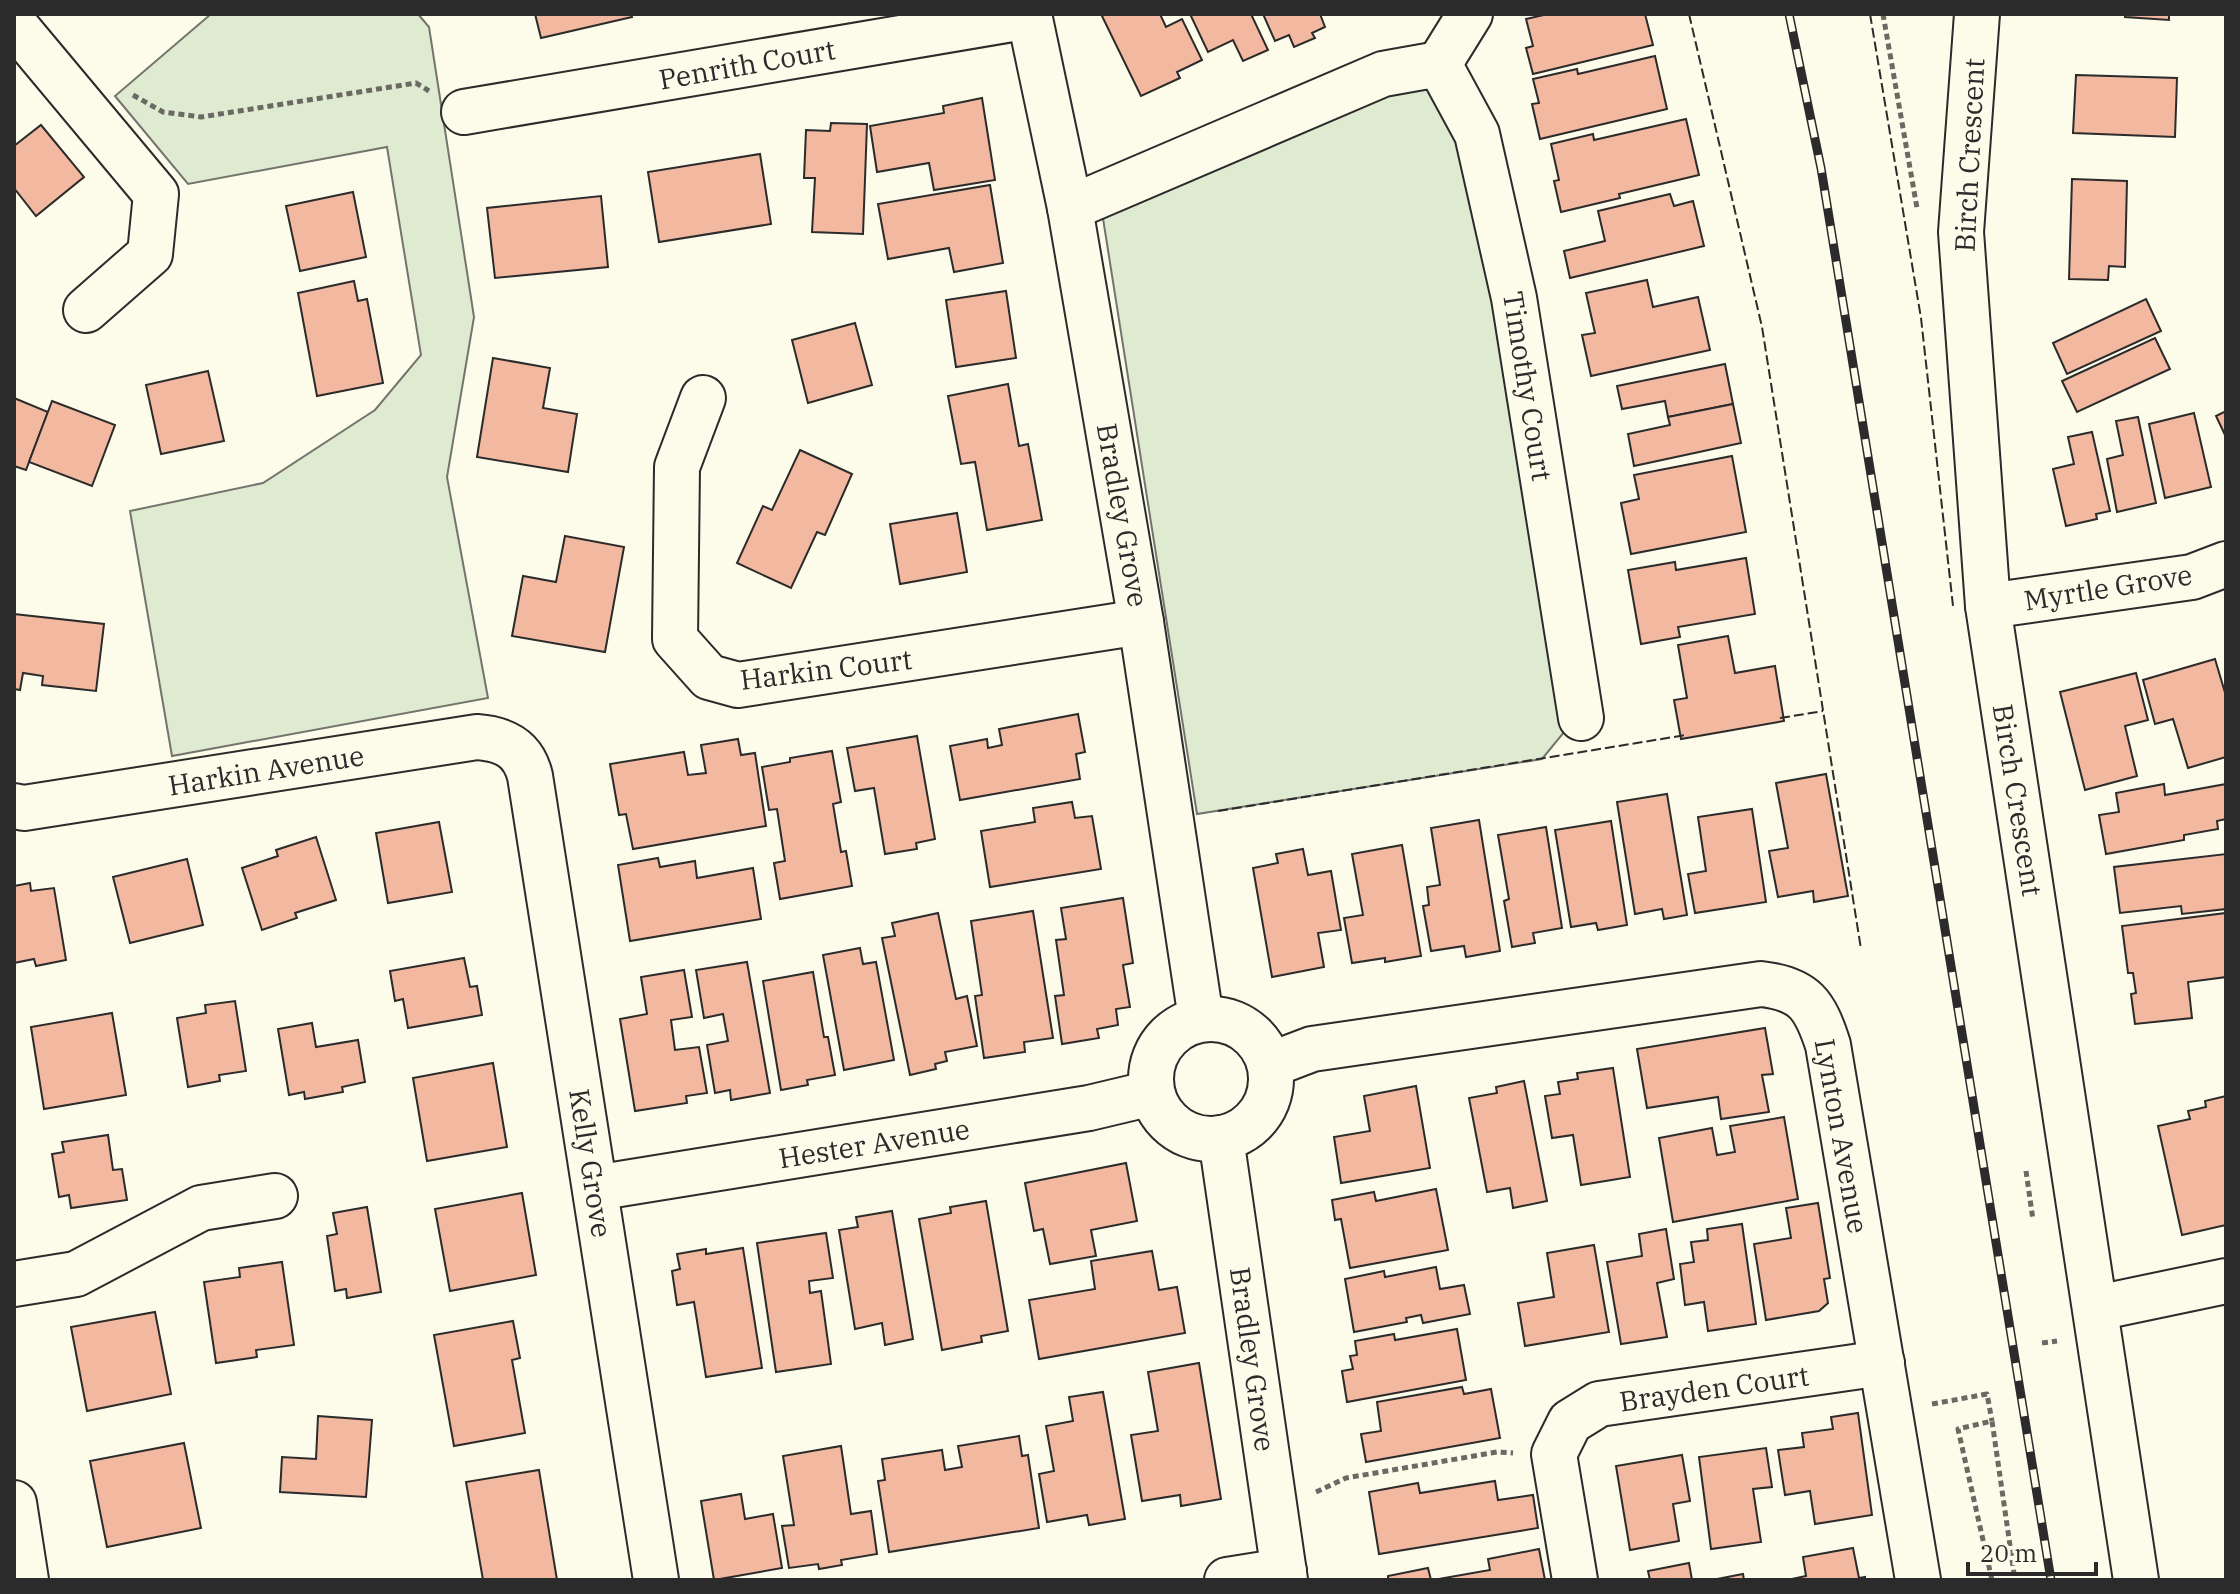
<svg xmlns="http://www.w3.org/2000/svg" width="2240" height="1594" font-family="'IBM Plex Serif',serif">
<rect width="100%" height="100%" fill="#fdfbea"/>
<!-- green -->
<g fill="#deebd1" stroke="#74746e" stroke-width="2">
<path d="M211 14H418L429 27 474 317 447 477 488 698 172 756 130 511 263 483 375 410 421 355 387 147 188 184 115 96Z"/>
<path d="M1433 73 1466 138 1574 720 1542 759 1197 814 1102 212Z"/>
</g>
<!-- building -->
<g fill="#f2b8a0" stroke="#2b2b2b" stroke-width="2">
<path d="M535 14H631L632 17 541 38Z"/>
<path d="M1101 14H1160L1166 27 1182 19 1202 60 1177 72 1180 78 1141 96Z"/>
<path d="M1190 14H1251L1268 50 1243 61 1233 40 1208 52Z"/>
<path d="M1263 14H1320L1325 27 1312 33 1315 38 1294 47 1289 35 1275 41Z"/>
<path d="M1548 14H1645L1653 45 1533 74 1526 48 1533 46 1526 19Z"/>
<path d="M2125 14H2169V20L2125 17Z"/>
<path d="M1655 56 1667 109 1540 139 1532 104 1539 103 1533 79 1577 69 1578 74Z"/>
<path d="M2076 75 2177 78 2175 137 2073 133Z"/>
<path d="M982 98 995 180 934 190 929 163 877 172 870 126 944 113 943 106Z"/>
<path d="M1686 119 1699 175 1619 194 1620 198 1561 212 1554 181 1559 180 1551 144 1593 134 1594 140Z"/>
<path d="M831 123 867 124 863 234 812 232 815 178H804L806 130 830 131Z"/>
<path d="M41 125 84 177 36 216 14 188V146Z"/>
<path d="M760 154 771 224 659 242 648 172Z"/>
<path d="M2072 179 2127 181 2125 267 2109 266 2108 280 2069 279Z"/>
<path d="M990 185 1003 263 954 272 949 248 888 259 878 204Z"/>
<path d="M353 192 366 257 300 271 286 206Z"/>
<path d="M1670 194 1674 206 1693 201 1704 246 1570 278 1564 251 1605 241 1598 211Z"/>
<path d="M601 196 608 267 495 278 487 208Z"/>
<path d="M1647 280 1653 307 1698 297 1710 350 1591 376 1582 335 1595 333 1586 293Z"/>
<path d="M354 281 358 301 367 299 383 383 317 396 298 293Z"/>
<path d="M1006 291 1016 358 956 367 946 300Z"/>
<path d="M2146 299 2161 331 2067 374 2053 343Z"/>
<path d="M855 323 872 385 808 403 792 340Z"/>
<path d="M2155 338 2170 369 2077 412 2062 381Z"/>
<path d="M493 358 550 368 543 408 577 414 568 472 477 457Z"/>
<path d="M1725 364 1733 404 1668 417 1665 401 1622 409 1617 386Z"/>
<path d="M208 371 224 441 161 454 146 385Z"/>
<path d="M1008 384 1019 446 1028 444 1042 520 987 530 975 462 961 464 948 396Z"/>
<path d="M14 398 48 412 26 470 14 466Z"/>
<path d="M52 401 115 425 92 486 29 462Z"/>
<path d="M1733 404 1741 443 1634 466 1628 434 1670 425 1668 417Z"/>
<path d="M2226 411V437L2216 416Z"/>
<path d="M2194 413 2211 487 2165 498 2149 424Z"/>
<path d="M2138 417 2156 503 2117 512 2107 459 2123 455 2116 421Z"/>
<path d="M2092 432 2110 511 2096 514 2097 519 2066 526 2053 469 2074 464 2068 437Z"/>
<path d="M800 450 852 474 825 535 817 532 791 588 737 563 763 506 772 510Z"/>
<path d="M1732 456 1746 532 1631 554 1621 503 1639 499 1634 475Z"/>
<path d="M957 513 967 572 900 584 890 524Z"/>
<path d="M565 536 624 547 605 652 512 636 523 576 556 582Z"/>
<path d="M1746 558 1755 614 1678 627 1680 637 1641 644 1628 570 1675 562 1676 570Z"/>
<path d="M14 614 104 624 96 691 42 685 43 676 23 673 20 690 14 689Z"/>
<path d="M1728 636 1735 673 1775 666 1784 721 1681 739 1674 700 1687 698 1678 645Z"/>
<path d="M2215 659 2226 696V757L2188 768 2173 719 2155 724 2143 680Z"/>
<path d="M2136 673 2148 720 2125 726 2137 776 2085 790 2060 692Z"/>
<path d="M1078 714 1085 752 1076 754 1080 779 960 800 950 746 987 739 988 748 1002 745 999 729Z"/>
<path d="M917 736 935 839 916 843 917 849 885 854 874 788 855 791 847 748Z"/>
<path d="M738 739 741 755 755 753 766 826 633 849 626 814 619 815 610 764 684 752 688 775 706 773 701 745Z"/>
<path d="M832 751 841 802 833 804 841 852 846 851 852 886 780 899 774 863 785 861 777 809 769 810 762 767 790 762V758Z"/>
<path d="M1826 774 1848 896 1814 902 1813 891 1778 897 1769 851 1788 848 1776 783Z"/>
<path d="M2164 784 2165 795 2226 784V819L2217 821 2218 829 2184 835V840L2106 854 2099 815 2119 812 2116 793Z"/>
<path d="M1667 794 1687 915 1664 919 1662 909 1635 914 1617 802Z"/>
<path d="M1072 802 1075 818 1092 816 1101 869 990 887 981 831 1035 822 1033 808Z"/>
<path d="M1752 809 1766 902 1695 913 1688 874 1706 871 1698 817Z"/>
<path d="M1479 820 1500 951 1466 957 1464 946 1431 951 1423 906 1429 905 1427 887 1440 885 1431 828Z"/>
<path d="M1611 821 1627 925 1598 930 1596 923 1571 927 1555 830Z"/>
<path d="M439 822 452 892 388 903 376 833Z"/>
<path d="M1546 827 1562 928 1533 933 1535 943 1512 947 1504 901 1509 899 1498 835Z"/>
<path d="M316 837 336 900 295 913 297 918 262 930 242 868 278 856 276 850Z"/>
<path d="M1402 845 1421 956 1385 962V958L1352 963 1344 918 1363 915 1352 854Z"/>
<path d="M1303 849 1308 875 1331 871 1341 930 1318 933 1324 967 1272 977 1253 868 1278 863 1276 854Z"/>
<path d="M2226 854V909L2182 914 2181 906 2120 913 2114 867Z"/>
<path d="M658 858 660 867 695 861 697 878 753 868 761 919 630 941 618 865Z"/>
<path d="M187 859 203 925 130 943 113 877Z"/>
<path d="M30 883 31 891 54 888 66 960 36 966 34 959 14 963V886Z"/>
<path d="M1123 898 1133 963 1123 965 1130 1007 1116 1009 1118 1025 1097 1029 1099 1038 1062 1044 1055 996 1064 995 1056 940 1066 939 1061 908Z"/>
<path d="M1033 911 1053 1038 1024 1042 1025 1052 984 1058 975 996 982 995 971 921Z"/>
<path d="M938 913 956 999 967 996 977 1046 945 1052 947 1061 935 1064 936 1069 910 1075 882 938 895 936 892 923Z"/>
<path d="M2226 913V977L2188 982 2192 1018 2135 1024 2131 994 2136 993 2133 973H2128L2122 926Z"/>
<path d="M860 948 863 964 876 962 894 1060 844 1070 823 955Z"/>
<path d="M464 958 470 987 477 986 482 1015 408 1028 403 999 395 1001 390 971Z"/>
<path d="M747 962 770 1093 731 1100 730 1090 715 1093 707 1045 728 1041 723 1014 704 1018 696 970Z"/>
<path d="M684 970 692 1017 671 1020 675 1050 699 1047 707 1093 686 1096 687 1103 635 1111 620 1019 647 1014 641 977Z"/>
<path d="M813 972 824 1037H828L835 1075 807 1080 808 1085 781 1090 763 981Z"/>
<path d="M235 1001 246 1071 219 1075 220 1081 188 1087 177 1018 206 1013 205 1005Z"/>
<path d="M112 1013 126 1095 44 1109 31 1027Z"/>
<path d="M312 1023 316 1047 358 1040 365 1082 342 1087 343 1092 305 1099 304 1092 289 1095 278 1029Z"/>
<path d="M1765 1028 1773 1074 1762 1075 1769 1112 1721 1119 1718 1097 1647 1108 1637 1049Z"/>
<path d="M493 1063 507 1147 427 1161 413 1078Z"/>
<path d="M1613 1068 1630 1177 1581 1185 1573 1135 1552 1138 1545 1096 1560 1094 1558 1082 1578 1079 1577 1073Z"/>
<path d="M1524 1081 1547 1201 1513 1208 1510 1188 1487 1192 1469 1098 1497 1093 1496 1087Z"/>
<path d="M1416 1086 1430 1168 1341 1183 1334 1137 1370 1131 1364 1096Z"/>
<path d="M2226 1096V1225L2182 1235 2158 1126 2190 1119 2188 1111 2206 1107 2205 1101Z"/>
<path d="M1784 1117 1798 1199 1673 1222 1659 1138 1712 1128 1717 1155 1735 1152 1730 1126Z"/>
<path d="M108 1135 113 1170 122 1169 127 1200 71 1208 69 1195 59 1197 52 1154 64 1152 62 1142Z"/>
<path d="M1126 1163 1137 1221 1091 1230 1096 1256 1050 1264 1043 1229 1034 1231 1025 1183Z"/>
<path d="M1436 1189 1448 1250 1350 1268 1341 1219 1335 1220 1332 1200 1374 1192 1376 1201Z"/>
<path d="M522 1193 536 1275 450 1291 435 1209Z"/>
<path d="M986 1201 1008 1331 981 1336 982 1342 942 1350 919 1219 951 1213 950 1207Z"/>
<path d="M1818 1203 1830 1278 1824 1279 1828 1303 1819 1311 1766 1320 1754 1244 1791 1238 1786 1208Z"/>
<path d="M367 1207 381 1292 347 1298 346 1289 335 1291 327 1236 337 1234 333 1213Z"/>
<path d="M892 1211 913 1339 885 1345 882 1323 855 1329 839 1230 858 1227 856 1217Z"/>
<path d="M1742 1224 1756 1324 1708 1331 1704 1302 1685 1305 1680 1264 1694 1262 1691 1242 1708 1240 1707 1229Z"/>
<path d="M1666 1229 1674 1279 1657 1283 1667 1337 1621 1344 1607 1262 1642 1256 1639 1234Z"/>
<path d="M826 1233 833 1278 809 1281 810 1293 821 1291 831 1364 776 1372 757 1243Z"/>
<path d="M1594 1245 1609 1332 1525 1346 1518 1303 1554 1297 1547 1253Z"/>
<path d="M743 1248 762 1368 706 1377 694 1302 677 1305 672 1271 680 1269 677 1254 706 1249V1254Z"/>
<path d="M1152 1251 1159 1290 1177 1287 1185 1333 1039 1359 1029 1300 1095 1289 1091 1261Z"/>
<path d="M282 1262 294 1345 256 1350 257 1357 216 1363 204 1282 240 1277 239 1268Z"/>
<path d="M1436 1267 1440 1289 1464 1285 1470 1314 1423 1323 1421 1315 1406 1318 1407 1322 1354 1332 1345 1279 1384 1271 1385 1277Z"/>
<path d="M155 1312 171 1394 87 1411 71 1327Z"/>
<path d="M513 1321 520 1358 512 1360 525 1433 454 1446 434 1335Z"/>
<path d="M1457 1329 1466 1380 1347 1402 1342 1371 1353 1369 1350 1356 1357 1355 1355 1341 1394 1334 1395 1340Z"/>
<path d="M1199 1363 1221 1499 1181 1506 1180 1495 1142 1501 1131 1435 1158 1431 1148 1372Z"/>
<path d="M1462 1387 1464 1394 1491 1389 1500 1438 1366 1462 1361 1434 1381 1431 1377 1402Z"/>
<path d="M1103 1392 1125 1519 1089 1525 1087 1515 1047 1522 1039 1474 1054 1471 1046 1426 1073 1421 1069 1397Z"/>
<path d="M1858 1413 1872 1515 1815 1524 1810 1491 1785 1495 1778 1450 1804 1447 1802 1433 1833 1429 1831 1417Z"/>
<path d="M318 1416 372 1420 366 1497 280 1492 282 1457 316 1459Z"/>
<path d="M1019 1436 1022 1456 1028 1455 1039 1528 889 1552 878 1481 885 1480 882 1459 942 1450 945 1470 962 1467 958 1446Z"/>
<path d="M184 1443 201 1528 107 1547 90 1461Z"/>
<path d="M841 1446 851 1514 871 1511 877 1554 841 1560 842 1565 819 1569 818 1564 789 1568 782 1526 794 1525 783 1456Z"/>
<path d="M1766 1448 1772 1487 1753 1489 1761 1542 1711 1549 1699 1457Z"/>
<path d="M1682 1455 1690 1501 1673 1504 1679 1541 1630 1550 1616 1466Z"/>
<path d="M539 1470 557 1580H483L466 1482Z"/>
<path d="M1495 1481 1498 1500 1533 1495 1538 1528 1379 1554 1369 1492 1418 1483 1420 1493Z"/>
<path d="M741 1494 745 1519 773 1514 782 1568 714 1580 701 1501Z"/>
<path d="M1853 1548 1859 1578 1865 1577V1580H1787L1806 1576 1803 1557Z"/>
<path d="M1539 1549 1545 1580H1433L1490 1570 1488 1559Z"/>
<path d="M1689 1563 1692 1580H1650L1648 1571Z"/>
<path d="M1428 1568 1431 1580H1388V1576Z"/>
<path d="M1743 1574 1744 1580H1712Z"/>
</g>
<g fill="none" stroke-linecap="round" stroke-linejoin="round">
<!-- minor casing -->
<g stroke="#2b2b2b" stroke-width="48">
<g id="minor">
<path d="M1029 14 1070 208 1141 622 1201 1019"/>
<path d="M1977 14 1961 232 1988 606 2136 1580"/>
<path d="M14 24 156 194 150 254 86 310"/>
<path d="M1439 64 1470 14"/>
<path d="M464 112 1030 16"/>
<path d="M1070 208 1383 74 1439 64 1477 134 1514 298 1581 718"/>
<path d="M703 398 677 467 675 639 709 677 738 685 1141 622"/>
<path d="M1988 606 2192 577 2226 564"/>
<path d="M14 806 24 808 477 737C504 739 523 748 530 776L656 1580"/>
<circle cx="1211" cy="1079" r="60"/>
<path d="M1270 1065 1312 1049 1761 984C1805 989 1815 1005 1828 1045L1918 1580"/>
<path d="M1221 1138 1285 1580"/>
<path d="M595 1188 1089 1108 1152 1093"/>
<path d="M14 1284 76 1274 201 1208 275 1196"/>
<path d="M2097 1308 2226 1281"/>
<path d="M14 1503 26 1580"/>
<path d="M1227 1580 1284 1571"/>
<path d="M1575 1580 1554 1454 1570 1422 1599 1404 1882 1363"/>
</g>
</g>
<!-- path -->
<g stroke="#6a6964" stroke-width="5" stroke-dasharray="6 4" stroke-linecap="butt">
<path d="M1883 14 1917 208"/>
<path d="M133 95 163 112 201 117 416 83 429 91"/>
<path d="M2026 1171 2033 1220"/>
<path d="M2042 1343 2057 1341"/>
<path d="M1932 1404 1987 1394 1992 1421"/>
<path d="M1316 1492 1346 1478 1497 1452 1513 1453"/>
<path d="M1992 1580 1958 1429 1992 1421 2015 1580"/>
</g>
<!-- minor -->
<use href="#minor" stroke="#fdfbea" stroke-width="44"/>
<!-- rail casing -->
<g stroke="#2b2b2b" stroke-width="9">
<path id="rail" d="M1789 14 1821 168 2051 1580"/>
</g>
<!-- rail -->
<use href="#rail" stroke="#fdfbea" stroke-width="6" stroke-dasharray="18" stroke-linecap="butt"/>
<!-- fence -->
<g stroke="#2b2b2b" stroke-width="2" stroke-dasharray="10 4" stroke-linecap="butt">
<path d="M1689 14 1762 327 1861 949"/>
<path d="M1870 14 1921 318 1953 606"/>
<path d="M1780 718 1823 711"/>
<path d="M1218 811 1686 735"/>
</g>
</g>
<g text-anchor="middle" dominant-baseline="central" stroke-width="6" stroke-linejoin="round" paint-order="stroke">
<!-- street labels -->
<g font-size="28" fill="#2b2b2b" stroke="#fdfbea">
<text transform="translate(747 64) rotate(-10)">Penrith Court</text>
<text transform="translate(1969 155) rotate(-87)">Birch Crescent</text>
<text transform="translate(1528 386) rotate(81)">Timothy Court</text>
<text transform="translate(1123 515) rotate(80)">Bradley Grove</text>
<text transform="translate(2108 587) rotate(-9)">Myrtle Grove</text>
<text transform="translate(826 669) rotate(-7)">Harkin Court</text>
<text transform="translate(266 770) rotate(-9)">Harkin Avenue</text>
<text transform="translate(2018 800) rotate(81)">Birch Crescent</text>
<text transform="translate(1842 1136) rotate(80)">Lynton Avenue</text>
<text transform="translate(874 1143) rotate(-9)">Hester Avenue</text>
<text transform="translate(591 1163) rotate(81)">Kelly Grove</text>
<text transform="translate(1253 1359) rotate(82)">Bradley Grove</text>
<text transform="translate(1714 1388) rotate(-8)">Brayden Court</text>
</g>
</g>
<!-- border -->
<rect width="2240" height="1594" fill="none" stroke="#2b2b2b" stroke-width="32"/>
<!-- scale -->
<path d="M1968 1562v12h128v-12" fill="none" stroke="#2b2b2b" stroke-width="4"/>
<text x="1980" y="1562" font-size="24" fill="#2b2b2b" stroke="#fdfbea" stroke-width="6" paint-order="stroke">20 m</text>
</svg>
